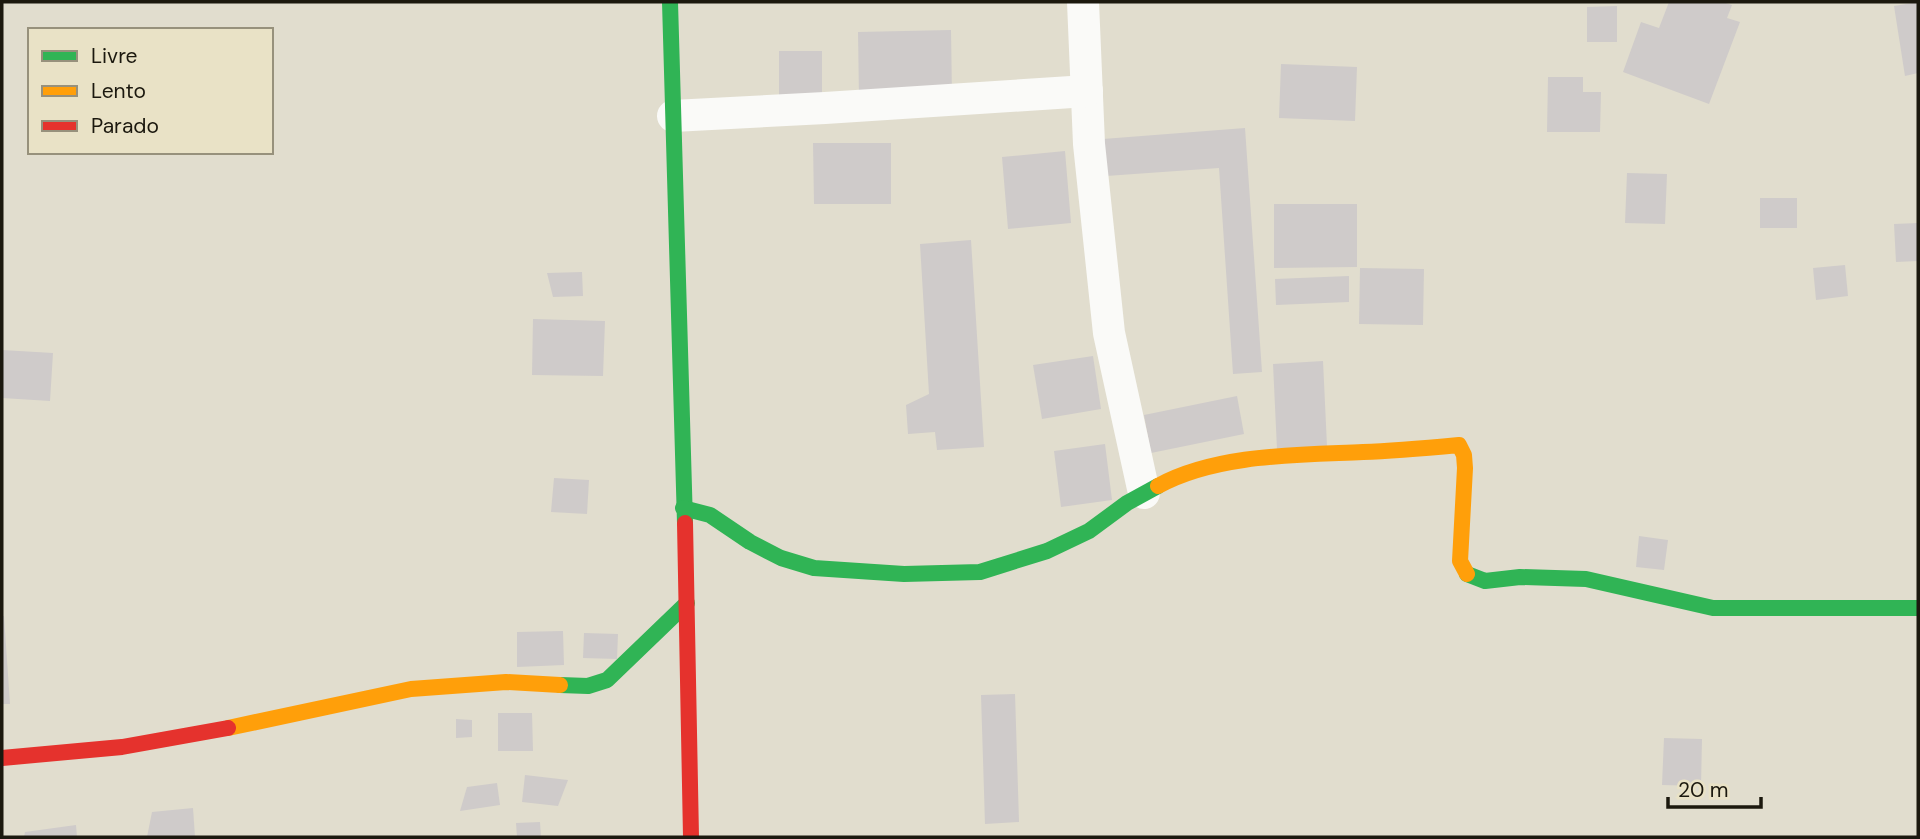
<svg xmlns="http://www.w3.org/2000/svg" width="1920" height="839" font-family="'DM Sans',sans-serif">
<rect width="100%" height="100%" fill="#e1ddce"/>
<!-- building -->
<g fill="#cfcbca">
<path d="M1669 2H1723L1732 5 1727 18 1740 22 1709 104 1623 72 1641 22 1659 28Z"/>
<path d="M1918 2V73L1905 76 1894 6Z"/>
<path d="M1617 6V42H1587V7Z"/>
<path d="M951 30 952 96 859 98 858 32Z"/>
<path d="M779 51H822V103L779 104Z"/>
<path d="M1281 64 1357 67 1355 121 1279 118Z"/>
<path d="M1548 77H1583V92H1601L1600 132H1547Z"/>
<path d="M1245 128 1262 372 1233 374 1219 168 1106 176 1103 139Z"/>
<path d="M813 143H891V204H814Z"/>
<path d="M1065 151 1071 223 1008 229 1002 157Z"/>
<path d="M1627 173 1667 174 1665 224 1625 223Z"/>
<rect x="1760" y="198" width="37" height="30"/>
<path d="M1274 204H1357V267L1274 268Z"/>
<path d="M1918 223V261L1896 262 1894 224Z"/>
<path d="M971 240 984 447 937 450 935 432 908 434 906 405 929 394 920 244Z"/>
<path d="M1845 265 1848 296 1816 300 1813 268Z"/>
<path d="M1360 268 1424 269 1423 325 1359 324Z"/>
<path d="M582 272 583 296 553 297 547 273Z"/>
<path d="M1349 276V302L1276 305 1275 279Z"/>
<path d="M533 319 605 321 603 376 532 375Z"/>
<path d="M2 350 53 353 50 401 2 398Z"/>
<path d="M1093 356 1101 409 1042 419 1033 365Z"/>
<path d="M1323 361 1327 446 1277 449 1273 364Z"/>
<path d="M1237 396 1244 434 1151 453 1144 415Z"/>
<path d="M1105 444 1112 500 1061 507 1054 451Z"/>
<path d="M554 478 589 480 587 514 551 512Z"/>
<path d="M1639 536 1668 540 1664 570 1636 567Z"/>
<path d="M2 616H4L10 704H2Z"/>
<path d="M563 631 564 665 517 667V632Z"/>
<path d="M584 633 618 634 617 659 583 658Z"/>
<path d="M1015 694 1019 822 985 824 981 695Z"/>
<path d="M498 713H532L533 751H498Z"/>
<path d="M456 719 472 720V737L456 738Z"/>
<path d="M1664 738 1702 739 1701 786 1662 785Z"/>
<path d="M525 775 568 780 558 806 522 802Z"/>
<path d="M497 783 500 805 460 811 467 787Z"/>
<path d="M193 808 195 837H147L152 812Z"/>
<path d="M540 822 541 837H517L516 823Z"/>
<path d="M76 825 77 837H24L25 832Z"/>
</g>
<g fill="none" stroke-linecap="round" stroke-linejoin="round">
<!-- street -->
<g stroke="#fafaf8" stroke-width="32">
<path d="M1083 2 1089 144 1109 333 1144 493"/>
<path d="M673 116 825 108 1087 91"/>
</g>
<!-- fast -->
<g stroke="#30b455" stroke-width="16">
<path d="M670 2 685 523"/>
<path d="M683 508 710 515 750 542 781 558 814 568 904 574 980 572 1047 551 1089 531 1127 503 1158 486"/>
<path d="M1467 574 1485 581 1520 577 1586 579 1713 608H1918"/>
<path d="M560 685 588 686 607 680 687 603"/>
</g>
<!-- slow -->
<g stroke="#ff9f0a" stroke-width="16">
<path d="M1158 486C1216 454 1298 455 1363 452 1395 451 1427 448 1459 445L1464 455 1465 468 1460 561 1467 574"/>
<path d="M228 728 411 689 506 682 560 685"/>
</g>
<!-- jam -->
<g stroke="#e5322d" stroke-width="16">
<path d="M685 523 691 837"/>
<path d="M2 758 122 747 228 728"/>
</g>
</g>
<!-- border -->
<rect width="1920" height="839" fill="none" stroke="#1b180e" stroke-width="7"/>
<!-- legend -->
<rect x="28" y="28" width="245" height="126" fill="#e9e2c6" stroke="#97917c" stroke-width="2"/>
<rect x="42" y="51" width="35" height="10" fill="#30b455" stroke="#97917c" stroke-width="2"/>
<text x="91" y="63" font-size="21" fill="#1b180e">Livre</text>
<rect x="42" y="86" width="35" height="10" fill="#ff9f0a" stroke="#97917c" stroke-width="2"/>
<text x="91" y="98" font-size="21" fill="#1b180e">Lento</text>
<rect x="42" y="121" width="35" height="10" fill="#e5322d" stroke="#97917c" stroke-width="2"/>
<text x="91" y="133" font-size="21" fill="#1b180e">Parado</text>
<!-- scale -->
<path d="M1668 797v10h93v-10" fill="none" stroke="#1b180e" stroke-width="3.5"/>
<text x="1678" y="797" font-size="21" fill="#1b180e" stroke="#e9e2c6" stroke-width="5" paint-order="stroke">20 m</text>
</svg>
